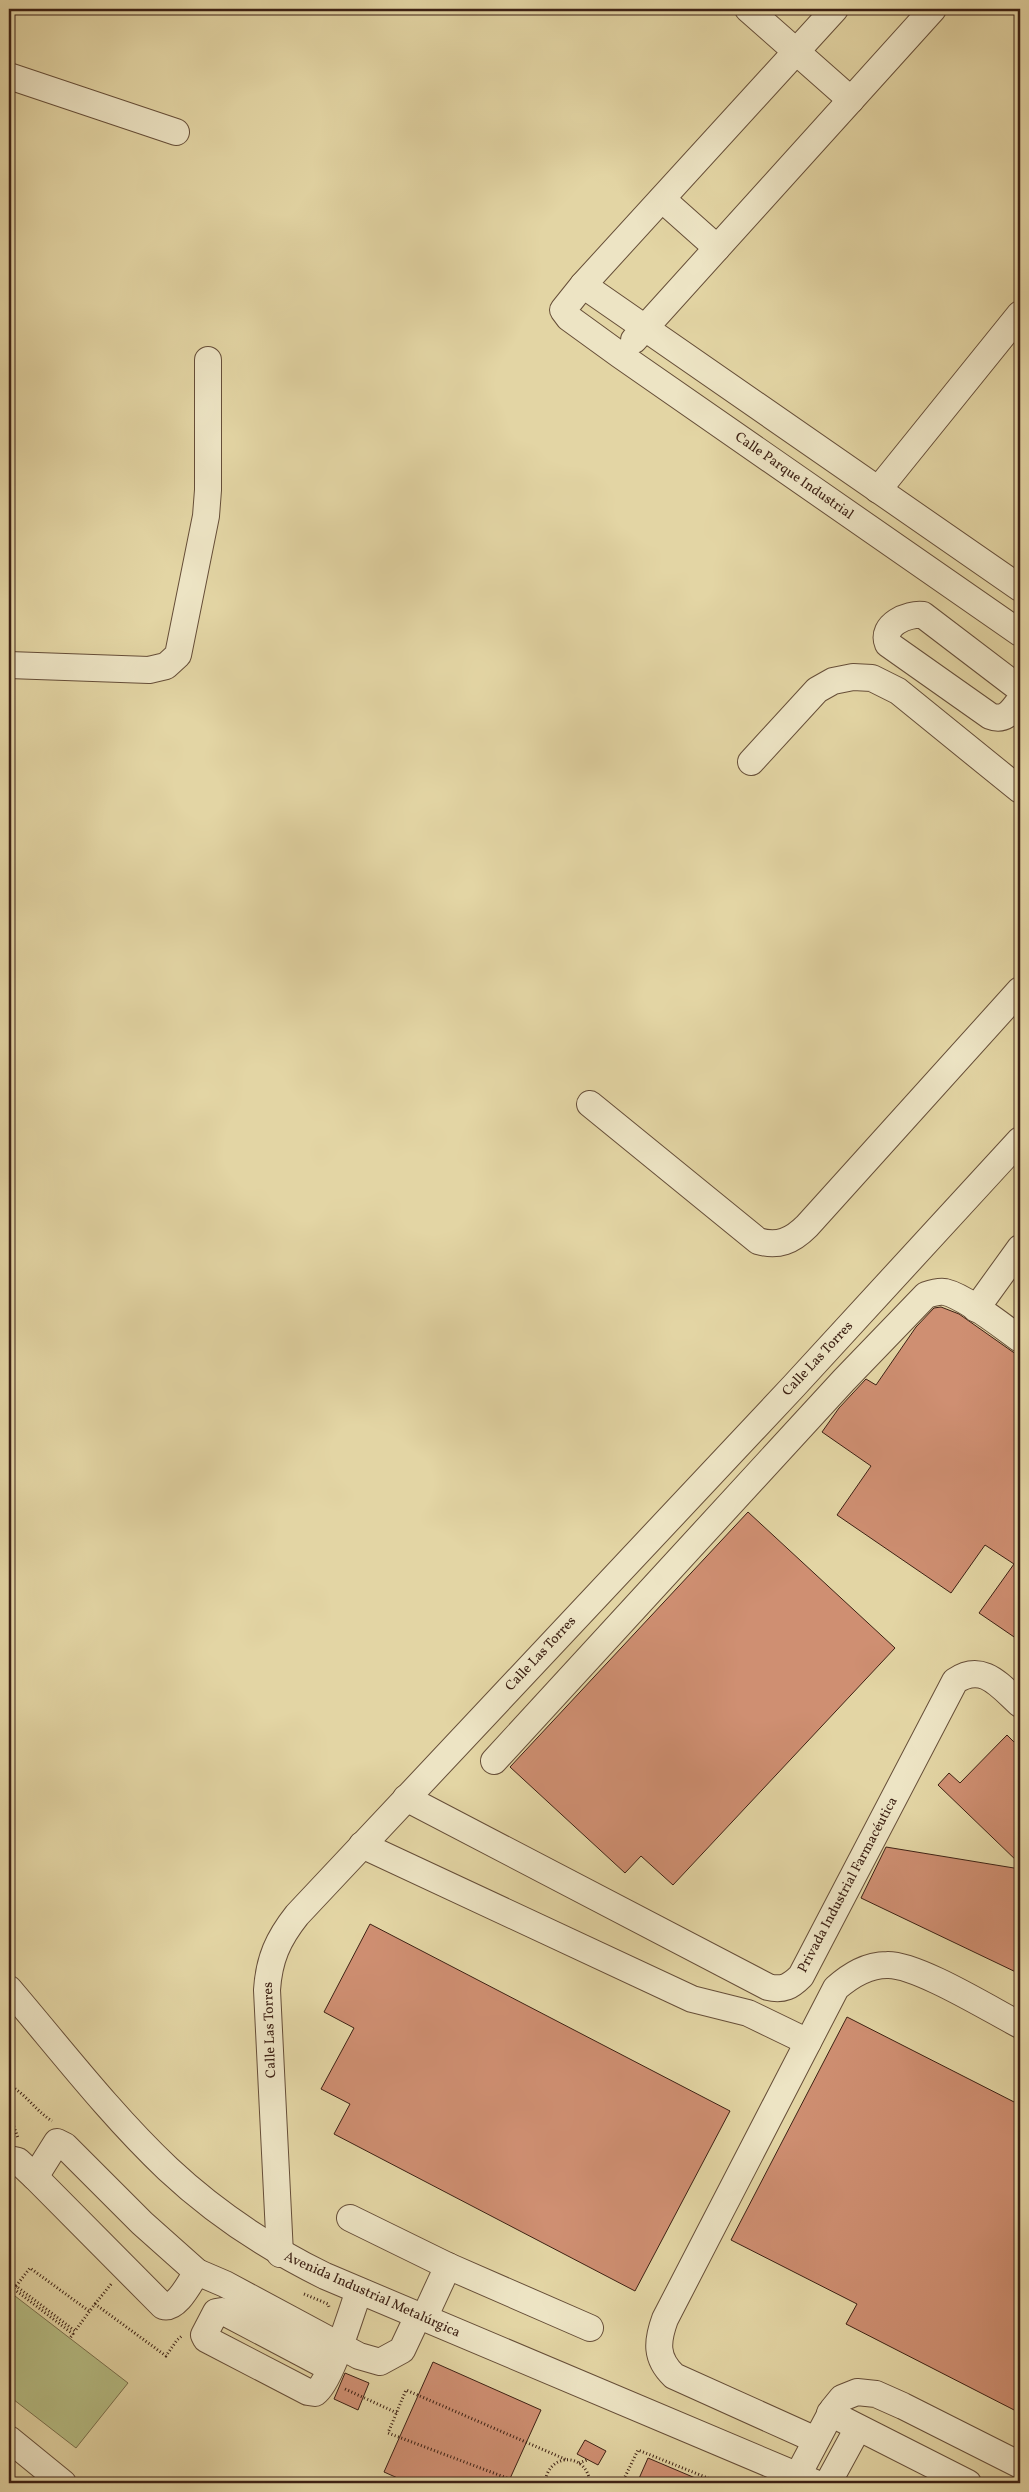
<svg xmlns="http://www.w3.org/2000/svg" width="1029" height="2492" font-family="Vollkorn,serif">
<rect width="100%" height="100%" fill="#e3d5a4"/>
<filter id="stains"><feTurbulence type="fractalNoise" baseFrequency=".004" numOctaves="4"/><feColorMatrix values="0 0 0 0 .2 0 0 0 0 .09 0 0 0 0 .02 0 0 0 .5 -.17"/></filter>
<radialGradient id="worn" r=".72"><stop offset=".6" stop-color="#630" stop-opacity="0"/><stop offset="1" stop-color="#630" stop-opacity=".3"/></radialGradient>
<!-- green -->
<path fill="#b6bd84" stroke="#7a6f4c" d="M15 2296 128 2383 76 2448 9 2396V2303Z"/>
<!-- building -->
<g fill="#cf8f72" stroke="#3d2114">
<path d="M941 1307 959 1314 1020 1357V1641L979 1613 1014 1564 985 1545 951 1593 837 1515 871 1466 822 1432 839 1408 866 1379 876 1385 916 1327 934 1308Z"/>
<path d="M748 1512 895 1648 673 1885 641 1856 625 1873 510 1767Z"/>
<path d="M1007 1735 1020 1748V1864L938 1785 949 1773 960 1783Z"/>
<path d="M886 1847 1020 1869V1974L861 1898Z"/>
<path d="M370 1924 730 2111 635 2291 334 2134 350 2104 321 2089 354 2028 324 2012Z"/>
<path d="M847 2017 1020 2105V2413L846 2324 857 2304 731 2240Z"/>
<path d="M433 2362 541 2410 508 2483H409L384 2472Z"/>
<path d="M345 2373 369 2383 358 2410 334 2399Z"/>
<path d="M585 2440 606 2451 598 2465 577 2454Z"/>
<path d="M648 2458 707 2483H637Z"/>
</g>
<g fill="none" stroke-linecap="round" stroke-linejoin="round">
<!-- minor casing -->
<g stroke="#664e38" stroke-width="28">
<g id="minor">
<path d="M748 9 851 100"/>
<path d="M835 9 583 285 563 310 569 318 620 355 1020 633"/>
<path d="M9 76 176 132"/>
<path d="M662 199 717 248"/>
<path d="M583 285 1020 588"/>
<path d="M634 340 933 9"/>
<path d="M878 490 1020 314"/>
<path d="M9 665 149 670 166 666 178 655 206 516 208 490V360"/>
<path d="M1020 689 923 615C908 613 880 625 888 644L990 716C1005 722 1012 711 1020 700"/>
<path d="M751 762 817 690 833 681 853 677 872 678 898 691 1020 790"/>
<path d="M590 1104 758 1241C778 1247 792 1241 807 1226L1020 990"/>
<path d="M976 1309 1020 1248"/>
<path d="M494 1761 844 1380 926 1295C932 1293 939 1291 945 1292 966 1297 1002 1326 1020 1339"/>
<path d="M406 1798 768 1987C783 1991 791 1986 801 1976L955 1681C983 1662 1000 1686 1020 1704"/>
<path d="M362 1845 692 1999 748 2013 808 2042"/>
<path d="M9 1989C61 2050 110 2114 168 2169 215 2213 268 2248 325 2276L815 2483"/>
<path d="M9 2159 18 2161 35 2177 57 2142 65 2146 142 2223 197 2272 225 2284 359 2356 380 2362 402 2350 418 2316"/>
<path d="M35 2177 163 2306C177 2310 190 2282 197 2272"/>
<path d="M350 2218 448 2266 590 2328"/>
<path d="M280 2254 267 1990C269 1959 278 1939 297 1915L793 1387 1020 1140"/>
<path d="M424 2318 448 2266"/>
<path d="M330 2368 222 2311 216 2312 204 2335 206 2339 308 2392 315 2393C331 2382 351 2312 359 2291"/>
<path d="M830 2413 968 2483"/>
<path d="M9 2439 63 2483"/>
<path d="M816 2440 674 2376C655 2358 657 2341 665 2319L836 1988C851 1975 867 1965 887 1965 917 1964 991 2010 1020 2025"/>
<path d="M798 2475 833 2409 842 2398 857 2392 876 2394 903 2406 1020 2465"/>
<path d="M828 2483 858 2428"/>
</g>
</g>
<!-- path -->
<g stroke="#3d2114" stroke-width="3" stroke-dasharray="1 2.5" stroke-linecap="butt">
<path d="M9 2085C26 2094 36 2111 52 2121"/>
<path d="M9 2113 18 2138"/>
<path d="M16 2286 30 2268 89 2311"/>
<path d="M14 2289 73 2334 70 2338"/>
<path d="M304 2294 328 2304 329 2307"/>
<path d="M9 2295 16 2286 75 2331 95 2304 166 2356 177 2340 183 2335"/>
<path d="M95 2304 112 2283"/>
<path d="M345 2389 397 2413"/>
<path d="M579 2463 587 2460"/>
<path d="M520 2483 388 2433 406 2390 567 2460"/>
<path d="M545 2483C548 2452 587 2452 590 2483"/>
<path d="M622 2483 638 2450 720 2483"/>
</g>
<!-- minor -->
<use href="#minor" stroke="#ede4c4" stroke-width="26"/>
</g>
<g text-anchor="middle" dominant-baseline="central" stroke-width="4" stroke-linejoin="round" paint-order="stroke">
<!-- street labels -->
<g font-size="14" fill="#3d2114" stroke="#ede4c4">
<text transform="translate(794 476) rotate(35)">Calle Parque Industrial</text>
<text transform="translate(818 1359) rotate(-47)">Calle Las Torres</text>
<text transform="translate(541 1654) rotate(-47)">Calle Las Torres</text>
<text transform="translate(848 1885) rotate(-62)">Privada Industrial Farmacéutica</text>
<text transform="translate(270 2030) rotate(-92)">Calle Las Torres</text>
<text transform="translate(372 2295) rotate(24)">Avenida Industrial Metalúrgica</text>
</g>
</g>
<!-- margin -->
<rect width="1029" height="2492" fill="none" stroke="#e3d5a4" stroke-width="30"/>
<rect x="10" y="10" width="1009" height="2472" fill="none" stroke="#3d2114" stroke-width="2.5"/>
<rect x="15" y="15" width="999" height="2462" fill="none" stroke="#3d2114"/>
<rect width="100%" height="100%" filter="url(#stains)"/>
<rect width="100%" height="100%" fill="url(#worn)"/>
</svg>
